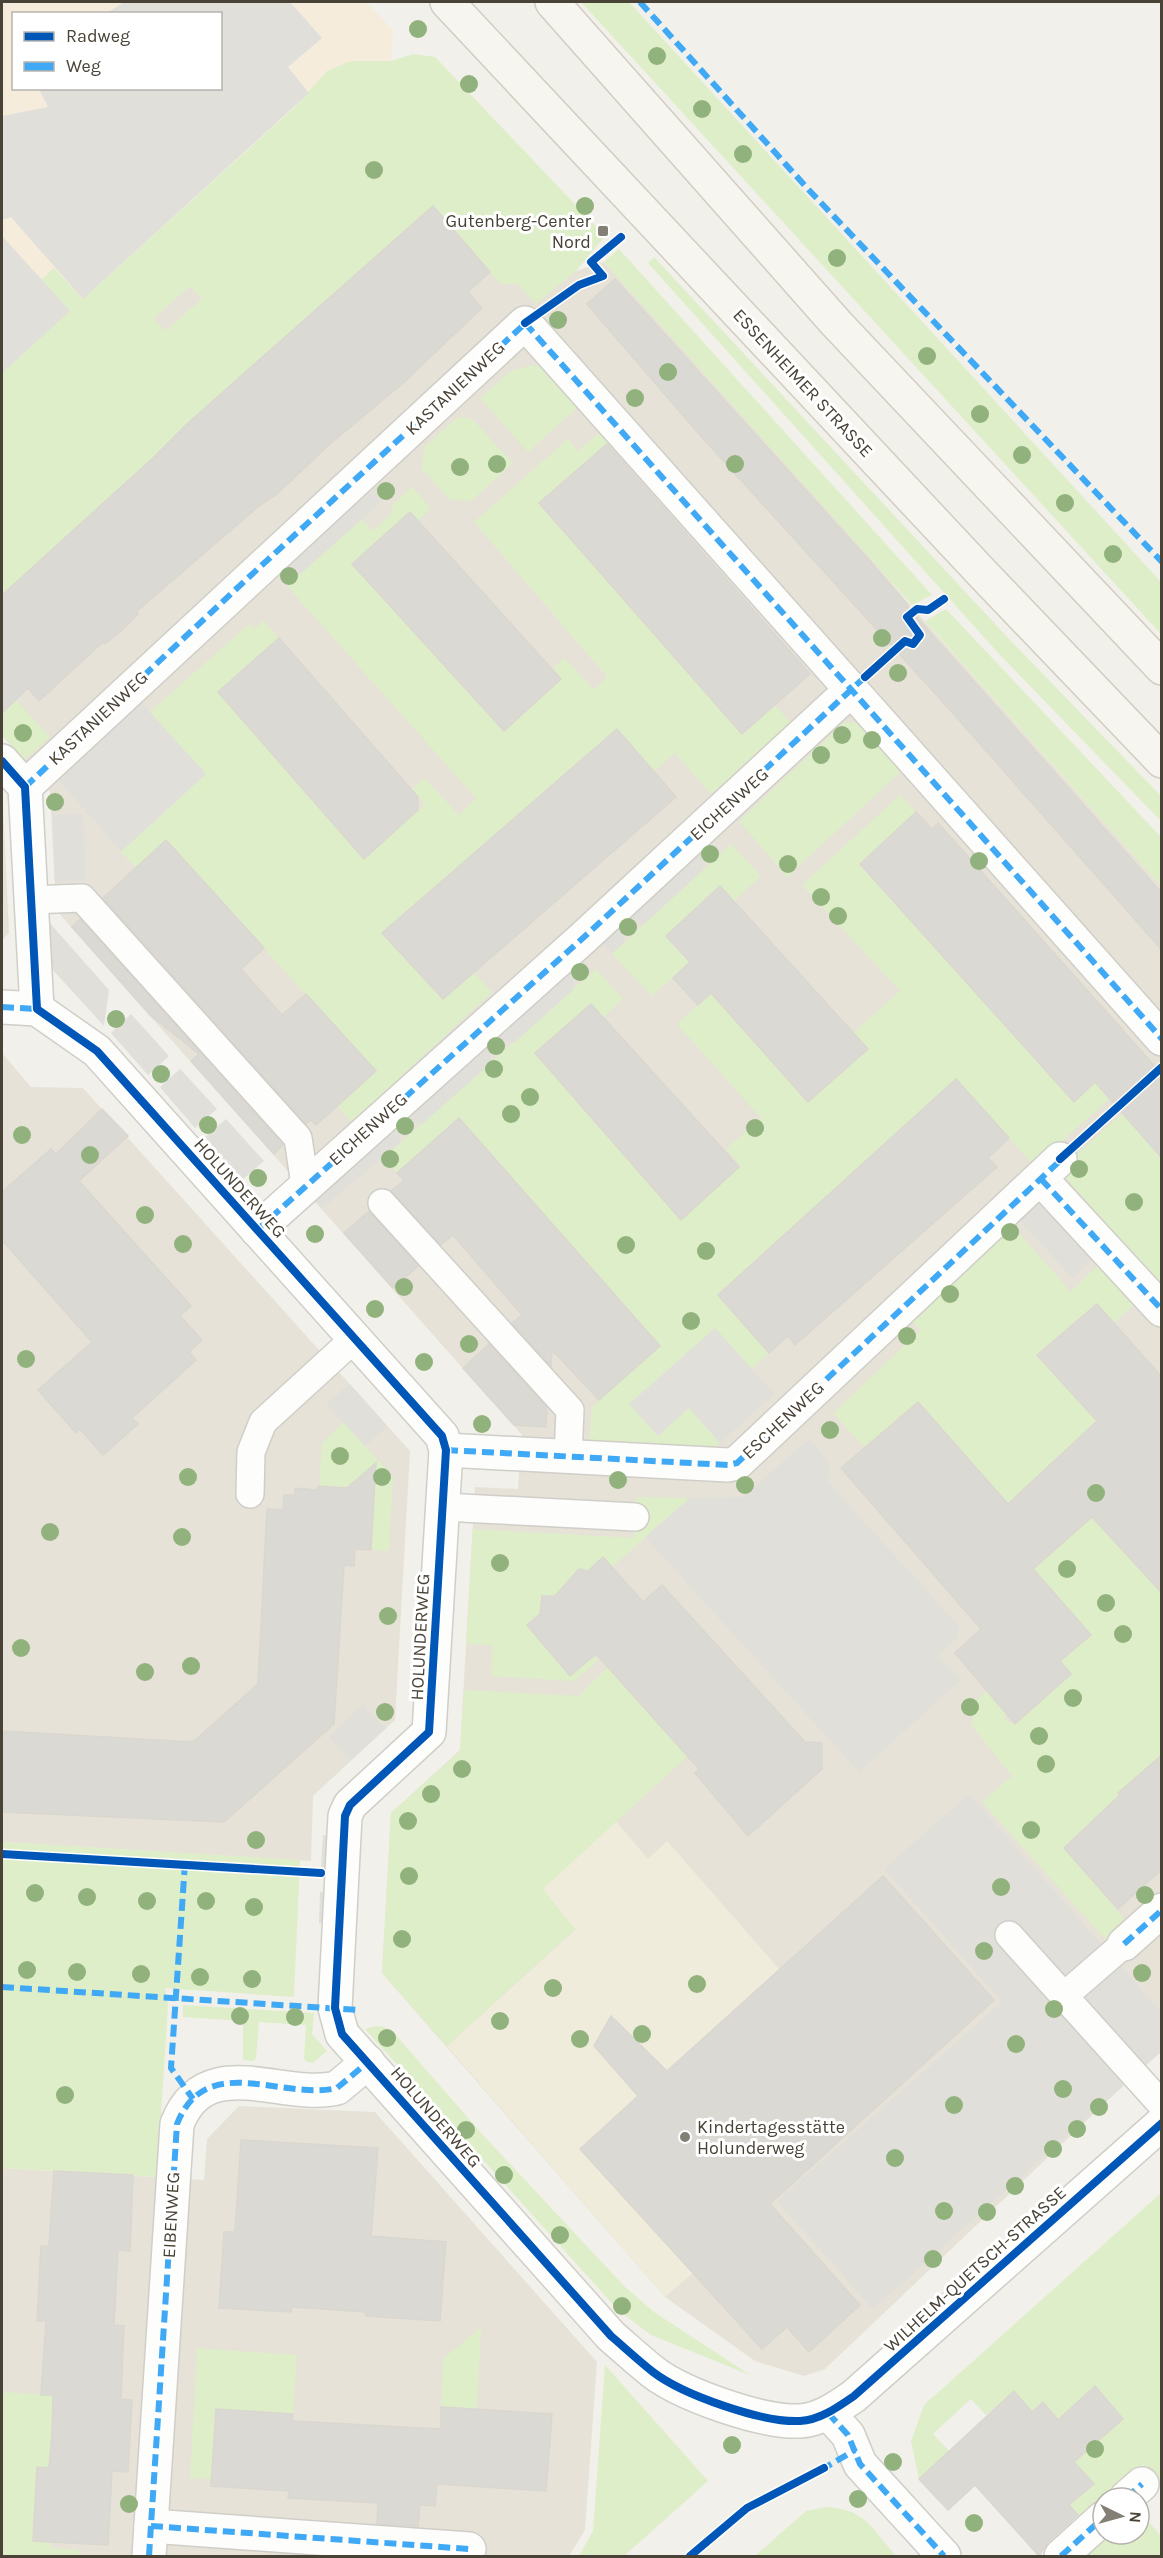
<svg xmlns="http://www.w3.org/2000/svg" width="1163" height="2558" font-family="Karla,sans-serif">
<rect width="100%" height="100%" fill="#f2f0ea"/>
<!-- residential -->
<g fill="#e6e2d7">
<path d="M329 164 551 245 576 271 604 262 840 522 918 614 1161 886V2050L825 2369 804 2376 755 2361 665 2297 382 1973 391 1813 460 1750 475 1487 518 1489 522 1435 56 910 50 792 2 735V451Z"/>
<path d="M2 783 9 933 2 940Z"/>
<path d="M2 1053 31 1087 83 1088 410 1451 395 1720 313 1796 311 1861 2 1842Z"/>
<path d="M239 2106 375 2112 597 2362 585 2530 569 2556H2V2168L204 2180 207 2139Z"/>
</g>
<!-- commercial -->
<path fill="#f5ecdc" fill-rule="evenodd" d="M2 2H366L393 30 391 61H351L309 93 2 373ZM14 14H220V88H14Z"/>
<!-- education -->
<path fill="#f0ecdc" d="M615 1820 648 1859 667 1841 779 1969 883 1876 994 2000 720 2250 665 2297 447 2046 575 1930 542 1889Z"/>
<!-- green -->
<g fill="#deeec8" fill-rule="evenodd">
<path d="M581 2H629L1161 582V634Z"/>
<path d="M413 54 435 57 605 236 576 271 536 304 517 284H500L433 207 187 424 153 458 2 596V373L69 311 41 280 54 268 83 299 297 105 327 71 351 61H391ZM190 286 202 299 165 331 154 318Z"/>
<path d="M619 249 932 595 912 605 604 262Z"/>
<path d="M654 257 1009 639 1161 796V821L1000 655 648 263Z"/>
<path d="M534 365 545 367 582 403 528 452 480 398 512 370Z"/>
<path d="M458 417 472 419 513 463 471 501 449 499 422 469 424 447Z"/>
<path d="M604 429 621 449 616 454 606 444 539 504 741 733 774 705 792 724 711 794 675 753 654 772 617 729 383 934 443 999 474 973 492 992 352 1122 337 1106 375 1071 166 840 136 868 121 852 206 774 149 713 249 624 254 629 263 621 279 638 218 692 364 858 425 805 412 789 424 778 459 815 476 798 287 586 362 519 373 531 393 512 390 507 412 487 431 509 418 521 410 512 352 564 504 731 560 679 552 669 565 658 594 690 607 677 474 522 568 439 578 451Z"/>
<path d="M946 609 1161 837V886L925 621Z"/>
<path d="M16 700 50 737 24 760 2 735V706L5 710Z"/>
<path d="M845 722 870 724 907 766 787 877 739 821Z"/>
<path d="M900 795 916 812 861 864 1074 1101 1130 1050 1145 1067 1034 1166 956 1079 718 1295 769 1353 752 1369 714 1328 689 1408 720 1443 712 1451 589 1440 592 1407 660 1346 459 1118 397 1173 383 1158 596 969 623 999 603 1017 591 1004 536 1053 681 1220 741 1166 726 1149 761 1118 677 1024 711 993 808 1102 867 1049 853 1033 900 991 802 885Z"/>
<path d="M731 844 761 876 734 901 721 886 666 936 690 962 652 996 612 954Z"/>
<path d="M1123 1113 1161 1157V1286L1059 1170Z"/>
<path d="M1012 1225 1071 1292 1102 1261 1138 1301 1114 1323 1097 1304 1038 1355 1161 1492V1756L1148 1768 1140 1786 1134 1779 1118 1793 1126 1802C1098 1812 1091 1820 1078 1847L1072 1840 1064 1848 1127 1922 1107 1941 982 1802 1012 1776 972 1726 975 1701 987 1691 1005 1712V1721L1015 1723 1071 1675 1060 1661 1084 1641V1628L1033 1569 998 1506 995 1488 972 1463 963 1470 955 1461 964 1454 919 1402 865 1448 833 1413 920 1331 909 1317Z"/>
<path d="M344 1422 393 1477 389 1551 371 1550 342 1493V1488L340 1494 319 1492 322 1443Z"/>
<path d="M636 1497 690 1498 612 1567 603 1557 588 1571 579 1569 570 1579 569 1588 559 1596H548L541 1605 540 1614 527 1625 570 1676 594 1656 598 1661 574 1681 491 1676 493 1645 466 1644 473 1529 634 1538Z"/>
<path d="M613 1662 623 1684 689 1755 543 1889 575 1929 447 2046 382 1973 391 1813 460 1751 464 1690 579 1696Z"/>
<path d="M2 1842 300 1860 294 1997 165 1988 168 2005 157 2177 2 2168Z"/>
<path d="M183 2005 314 2013 312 2034 327 2051 313 2063 307 2062 304 2059 306 2025 259 2022 256 2058 254 2061 243 2060V2021L183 2017Z"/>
<path d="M376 2026 384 2027 394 2033 483 2135 625 2287 654 2312 750 2375 651 2335 618 2310 365 2029Z"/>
<path d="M1161 2193V2486L1143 2465 1082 2520 1069 2505 1093 2484 1074 2462 1123 2419 1095 2386 1058 2420 1043 2402 1032 2412 1014 2392 986 2415 971 2399 933 2434 950 2452 919 2479 911 2441 924 2405Z"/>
<path d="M481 2327 477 2409 441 2407 443 2359Z"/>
<path d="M197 2348 297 2355 293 2414 216 2409 211 2479 190 2478Z"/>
<path d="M605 2365 708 2481 624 2556H579L593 2531Z"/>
<path d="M2 2392 54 2395 50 2468 38 2467 51 2548 79 2550V2556H2Z"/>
<path d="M826 2507C866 2509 872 2529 896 2556H755L806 2511Z"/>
<path d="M1139 2511 1161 2536V2556H1082L1107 2534H1139Z"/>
</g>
<!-- parking -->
<g fill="#e1dfda">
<path d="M124 2H290L322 38 288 67 309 93 83 299 11 217 2 220V116L48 107 39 89 220 88V14L107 13Z"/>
<path d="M2 236 70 311 2 373Z"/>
<path d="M379 485V503L362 519 300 574 285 568Z"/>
<path d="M139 700 206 774 121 851 55 776Z"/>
<path d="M83 814 86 881 55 882 53 815Z"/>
<path d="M703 849V870L644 924 624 920Z"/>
<path d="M39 911 109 990 104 1026 42 958Z"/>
<path d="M622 921 624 943 612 953 600 941Z"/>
<path d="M572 966 574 989 514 1043 491 1039Z"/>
<path d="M131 1014 169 1056 148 1075 111 1033Z"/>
<path d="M490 1040 491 1063 422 1124 400 1119Z"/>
<path d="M180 1069 217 1109 195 1128 160 1087Z"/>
<path d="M226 1119 264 1161 242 1180 204 1138Z"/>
<path d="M399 1120 400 1143 322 1208 312 1197Z"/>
<path d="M1046 1198 1098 1254 1073 1278 1020 1221Z"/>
<path d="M715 1328 775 1394 720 1443 689 1408 658 1436 629 1404Z"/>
<path d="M350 1384 387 1426 365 1446 326 1404Z"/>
<path d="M809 1439 829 1462 828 1482 959 1626 957 1638 937 1656 961 1680 859 1772 645 1537 690 1498 743 1497Z"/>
<path d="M363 1705 386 1728 351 1760 329 1737Z"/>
<path d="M969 1794 1161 2012V2052L873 2309 777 2201 1002 2002 884 1869Z"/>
<path d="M323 1835 335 1836 334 1867H321Z"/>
<path d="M320 1892 333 1893 331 1924 319 1923Z"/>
</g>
<!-- building -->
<g fill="#dbd9d3" stroke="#dad7d0" stroke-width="1.5">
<path d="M433 206 490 272 468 292 482 308 402 384 330 444 277 494 260 505 136 612 138 614 122 630 105 644 103 642 39 701 28 688 2 713V595L153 458 187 424Z"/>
<path d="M615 279 869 560 907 604 906 605 1161 892V949L950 710 698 433 587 304Z"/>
<path d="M607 444 810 674 742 734 539 503Z"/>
<path d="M410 512 561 679 504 731 352 564Z"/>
<path d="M279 638 418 797V810L364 859 218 692Z"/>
<path d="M617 729 676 797 443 999 382 933Z"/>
<path d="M916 812 932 829 938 823 1161 1073V1157L1095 1082 1074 1102 860 864Z"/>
<path d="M166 840 264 948 241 969 282 1015 306 994 376 1071 316 1125 311 1120 306 1124 103 898Z"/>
<path d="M720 886 868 1049 808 1102 711 993 698 1005 673 978 690 962 666 936Z"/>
<path d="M80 919 283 1145 274 1154 191 1061 199 1054 150 1015 72 927Z"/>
<path d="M591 1004 739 1167 681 1220 535 1053Z"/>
<path d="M956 1079 1009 1138 988 1158 997 1167 795 1345 788 1336 769 1353 718 1295Z"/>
<path d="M102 1109 128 1136 79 1181 191 1306 180 1316 202 1340 189 1352 196 1360 132 1418 138 1424 103 1455 80 1429 76 1433 38 1390 92 1342 2 1240V1192L51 1149 56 1154Z"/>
<path d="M459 1118 660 1346 599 1400 552 1350 551 1366 512 1323 522 1315 453 1235 441 1245 391 1191 404 1180 397 1173Z"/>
<path d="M369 1211 418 1266 393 1288 344 1233Z"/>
<path d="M1097 1304 1161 1376V1592L1092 1517 1033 1569 1091 1635 1060 1661 1071 1674 1015 1724 955 1653 981 1629 841 1468 918 1402 1008 1504 1097 1421 1037 1355Z"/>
<path d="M489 1344 547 1408 546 1427 514 1425 463 1368Z"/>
<path d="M376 1463 371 1550 355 1549 354 1566 344 1565 334 1724 224 1822 2 1812V1731L193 1742 258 1684 267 1509 283 1510 284 1495H295V1488L317 1490 318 1486 347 1488Z"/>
<path d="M603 1557 643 1602 662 1585 805 1742 822 1743V1769L748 1836 695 1773 699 1769 596 1654 570 1676 527 1625 540 1614 542 1596H555L579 1569 588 1571Z"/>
<path d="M1161 1756V1870L1118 1909 1064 1848 1120 1795 1118 1793Z"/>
<path d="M883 1876 994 2000 770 2204 860 2305 809 2352 787 2327 762 2349 580 2149 638 2096 594 2046 611 2016 667 2071Z"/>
<path d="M241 2140 378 2148 371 2236 446 2242 440 2321 366 2316V2312L292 2307 291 2312 219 2308 224 2232H235Z"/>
<path d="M54 2171 133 2175 130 2251 118 2250 114 2325 124 2326 121 2399 132 2400 128 2472 112 2471 108 2545 33 2541 37 2467 49 2468 52 2434 53 2395H41L46 2321H37L41 2246H49Z"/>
<path d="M1095 2386 1123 2419 1074 2462 1094 2484 1069 2505 1078 2515 1048 2542 1039 2556 975 2485 948 2510 919 2479 1014 2391 1032 2412 1043 2402 1058 2420Z"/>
<path d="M441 2407 552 2414 546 2491 437 2484 435 2506 420 2505 418 2526 377 2524 378 2503 288 2498 289 2491 211 2486 216 2409 293 2414 292 2421 441 2429Z"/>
</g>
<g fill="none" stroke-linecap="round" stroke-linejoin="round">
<!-- service casing -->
<g stroke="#d0cec8" stroke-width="30">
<g id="service">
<path d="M30 900 82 898 298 1138 305 1185"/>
<path d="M382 1203 570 1410 568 1457"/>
<path d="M250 1494 251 1452 263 1422 355 1338"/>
<path d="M443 1507 635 1517"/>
<path d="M1009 1935 1162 2105"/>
<path d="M1064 1996 1124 1944"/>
</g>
</g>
<!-- minor casing -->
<g stroke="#d0cec8" stroke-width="36">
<g id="minor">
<path d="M2 761 25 787 37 1009 97 1051 442 1436 446 1450 429 1732 350 1805 345 1816 335 2008 342 2034 611 2336C625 2348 639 2361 653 2372 683 2395 763 2423 800 2421 820 2420 838 2407 854 2396L1162 2123"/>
<path d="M25 787 525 323 1162 1039"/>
<path d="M2 1007 37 1009"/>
<path d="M1041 1179 1162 1310"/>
<path d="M257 1230 583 938 852 689"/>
<path d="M446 1450 728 1465 737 1463 1060 1159"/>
<path d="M1124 1944 1162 1910"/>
<path d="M828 2413 848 2435 860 2464 944 2556"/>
<path d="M1126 2498 1142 2484"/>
<path d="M151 2526 469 2549"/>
<path d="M149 2556 177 2124C206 2050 282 2101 337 2088L368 2062"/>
<path d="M1061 2556 1103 2518"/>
</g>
</g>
<!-- secondary casing -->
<g stroke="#d2cdc1" stroke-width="36">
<g id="secondary">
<path d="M447 2 982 573 1162 761"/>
<path d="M552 2 836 323 1162 668"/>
</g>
</g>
<!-- service -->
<use href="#service" stroke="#fdfdfc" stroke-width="27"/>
<!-- minor -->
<use href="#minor" stroke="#fdfdfc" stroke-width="33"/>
<!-- secondary -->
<use href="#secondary" stroke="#f7f5ef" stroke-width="33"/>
<!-- quiet -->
<g stroke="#3fa9f5" stroke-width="6" stroke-dasharray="12 6" stroke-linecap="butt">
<path d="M640 2 807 188 1162 562"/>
<path d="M525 323 1162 1039"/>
<path d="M25 787 249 577 529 320"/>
<path d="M2 1007 37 1009"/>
<path d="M1041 1179 1162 1310"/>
<path d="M257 1230 583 938 867 675"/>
<path d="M446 1450 728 1465 737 1463 1065 1156"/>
<path d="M185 1863 171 2068 193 2099"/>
<path d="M1124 1944 1162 1910"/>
<path d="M2 1987 358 2010"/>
<path d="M828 2413 848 2435 860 2464 944 2556"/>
<path d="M821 2470 855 2450"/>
<path d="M1126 2498 1142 2484"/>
<path d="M151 2526 469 2549"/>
<path d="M149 2556 177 2124C206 2050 282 2101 337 2088L368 2062 366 2059"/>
<path d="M1061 2556 1103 2518"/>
</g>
<!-- cycleway casing -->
<g stroke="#fff" stroke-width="11">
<g id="cycleway">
<path d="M525 323 579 285 603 276 591 262 621 237"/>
<path d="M865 677 905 641 913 644 920 635 907 617 917 609 928 610 944 599"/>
<path d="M2 761 25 787 37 1009 97 1051 442 1436 446 1450 429 1732 350 1805 345 1816 335 2008 342 2034 611 2336C625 2348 639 2361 653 2372 683 2395 763 2423 800 2421 820 2420 838 2407 854 2396L1162 2123"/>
<path d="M1060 1159 1162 1067"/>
<path d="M2 1854 321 1873"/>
<path d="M690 2556 747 2508 824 2468"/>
</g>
</g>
<!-- cycleway -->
<use href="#cycleway" stroke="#0057b8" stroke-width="8"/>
</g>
<!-- trees -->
<g fill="#92b27d">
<circle cx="418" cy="29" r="9"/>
<circle cx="657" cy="56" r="9"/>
<circle cx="469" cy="84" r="9"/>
<circle cx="702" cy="109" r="9"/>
<circle cx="743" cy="154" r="9"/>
<circle cx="374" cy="170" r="9"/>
<circle cx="585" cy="206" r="9"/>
<circle cx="837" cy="258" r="9"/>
<circle cx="558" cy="320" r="9"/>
<circle cx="927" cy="356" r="9"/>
<circle cx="668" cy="372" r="9"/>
<circle cx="635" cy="398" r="9"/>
<circle cx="980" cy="414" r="9"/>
<circle cx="1022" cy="455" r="9"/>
<circle cx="497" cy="464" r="9"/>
<circle cx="735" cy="464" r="9"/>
<circle cx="460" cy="467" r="9"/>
<circle cx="386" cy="491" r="9"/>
<circle cx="1065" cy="503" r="9"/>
<circle cx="1113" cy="554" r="9"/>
<circle cx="289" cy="576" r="9"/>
<circle cx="882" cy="638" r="9"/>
<circle cx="898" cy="673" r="9"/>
<circle cx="23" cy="733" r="9"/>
<circle cx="842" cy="735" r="9"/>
<circle cx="872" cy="740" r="9"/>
<circle cx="821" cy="755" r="9"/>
<circle cx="55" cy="802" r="9"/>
<circle cx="710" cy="854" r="9"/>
<circle cx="979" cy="861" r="9"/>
<circle cx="788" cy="864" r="9"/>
<circle cx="821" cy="897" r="9"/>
<circle cx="838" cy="916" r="9"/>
<circle cx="628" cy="927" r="9"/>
<circle cx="580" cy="972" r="9"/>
<circle cx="116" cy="1019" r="9"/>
<circle cx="496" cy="1046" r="9"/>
<circle cx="494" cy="1069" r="9"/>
<circle cx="161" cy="1074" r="9"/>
<circle cx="530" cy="1097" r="9"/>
<circle cx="511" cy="1114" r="9"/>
<circle cx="208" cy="1125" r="9"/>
<circle cx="405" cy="1126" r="9"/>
<circle cx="755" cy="1128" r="9"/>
<circle cx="22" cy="1135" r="9"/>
<circle cx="90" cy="1155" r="9"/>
<circle cx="390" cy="1159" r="9"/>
<circle cx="1079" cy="1169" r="9"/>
<circle cx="258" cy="1178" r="9"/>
<circle cx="1134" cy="1202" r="9"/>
<circle cx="145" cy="1215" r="9"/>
<circle cx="1010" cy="1232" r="9"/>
<circle cx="315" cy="1234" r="9"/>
<circle cx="183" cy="1244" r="9"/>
<circle cx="626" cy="1245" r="9"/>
<circle cx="706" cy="1251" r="9"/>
<circle cx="404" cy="1287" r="9"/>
<circle cx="950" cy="1294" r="9"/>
<circle cx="375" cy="1309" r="9"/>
<circle cx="691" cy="1321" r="9"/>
<circle cx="907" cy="1336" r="9"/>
<circle cx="469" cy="1344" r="9"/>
<circle cx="26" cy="1359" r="9"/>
<circle cx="424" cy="1362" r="9"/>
<circle cx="482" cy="1424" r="9"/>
<circle cx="830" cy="1430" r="9"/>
<circle cx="340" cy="1456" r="9"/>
<circle cx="188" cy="1477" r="9"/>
<circle cx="382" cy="1477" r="9"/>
<circle cx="618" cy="1480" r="9"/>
<circle cx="745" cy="1485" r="9"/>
<circle cx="1096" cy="1493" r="9"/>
<circle cx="50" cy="1532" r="9"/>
<circle cx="182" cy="1537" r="9"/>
<circle cx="500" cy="1563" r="9"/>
<circle cx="1067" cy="1569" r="9"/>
<circle cx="1106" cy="1603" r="9"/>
<circle cx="388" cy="1616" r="9"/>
<circle cx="1123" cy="1634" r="9"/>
<circle cx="21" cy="1648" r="9"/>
<circle cx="191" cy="1666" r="9"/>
<circle cx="145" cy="1672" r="9"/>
<circle cx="1073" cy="1698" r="9"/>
<circle cx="970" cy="1707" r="9"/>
<circle cx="385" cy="1712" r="9"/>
<circle cx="1039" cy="1736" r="9"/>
<circle cx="1046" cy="1764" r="9"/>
<circle cx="462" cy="1769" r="9"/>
<circle cx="431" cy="1794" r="9"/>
<circle cx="408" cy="1821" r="9"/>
<circle cx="1031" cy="1830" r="9"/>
<circle cx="256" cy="1840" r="9"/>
<circle cx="409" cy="1876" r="9"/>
<circle cx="1001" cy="1887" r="9"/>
<circle cx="35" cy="1893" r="9"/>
<circle cx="1145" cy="1895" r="9"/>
<circle cx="87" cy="1897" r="9"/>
<circle cx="147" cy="1901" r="9"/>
<circle cx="206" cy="1901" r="9"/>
<circle cx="254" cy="1907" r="9"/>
<circle cx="402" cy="1939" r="9"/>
<circle cx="984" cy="1951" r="9"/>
<circle cx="27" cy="1970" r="9"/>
<circle cx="77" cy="1972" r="9"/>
<circle cx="1142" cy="1973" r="9"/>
<circle cx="141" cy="1974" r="9"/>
<circle cx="200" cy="1977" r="9"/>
<circle cx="252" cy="1979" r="9"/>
<circle cx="697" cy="1984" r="9"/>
<circle cx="553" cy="1988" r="9"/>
<circle cx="1054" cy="2009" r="9"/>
<circle cx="240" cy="2016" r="9"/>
<circle cx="295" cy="2017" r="9"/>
<circle cx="500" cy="2021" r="9"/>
<circle cx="642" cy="2034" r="9"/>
<circle cx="387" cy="2038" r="9"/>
<circle cx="580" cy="2039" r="9"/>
<circle cx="1016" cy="2044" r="9"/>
<circle cx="1063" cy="2089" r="9"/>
<circle cx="65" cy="2095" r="9"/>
<circle cx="954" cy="2105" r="9"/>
<circle cx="1099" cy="2107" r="9"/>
<circle cx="1077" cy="2129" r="9"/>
<circle cx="466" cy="2130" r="9"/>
<circle cx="1053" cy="2149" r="9"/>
<circle cx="895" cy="2158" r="9"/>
<circle cx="504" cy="2175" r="9"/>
<circle cx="1015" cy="2186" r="9"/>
<circle cx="944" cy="2211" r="9"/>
<circle cx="987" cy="2212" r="9"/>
<circle cx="560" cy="2235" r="9"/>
<circle cx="933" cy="2259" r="9"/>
<circle cx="622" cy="2306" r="9"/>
<circle cx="732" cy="2445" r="9"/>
<circle cx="1095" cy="2449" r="9"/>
<circle cx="893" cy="2462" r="9"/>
<circle cx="858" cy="2499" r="9"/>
<circle cx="129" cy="2504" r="9"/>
<circle cx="974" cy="2523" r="9"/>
</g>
<!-- markers -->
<g fill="#847f75" stroke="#fff" stroke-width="2">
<rect x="597" y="225" width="12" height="12" rx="3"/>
<circle cx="685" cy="2137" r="6"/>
</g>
<g text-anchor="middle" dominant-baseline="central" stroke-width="6" stroke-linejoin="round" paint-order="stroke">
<!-- poi labels -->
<g font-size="18" fill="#494236" stroke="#fff" text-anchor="end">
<text x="591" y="221">Gutenberg-Center<tspan x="591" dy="21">Nord</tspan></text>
<text x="697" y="2127" text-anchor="start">Kindertagesstätte<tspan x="697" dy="21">Holunderweg</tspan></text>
</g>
<!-- street labels -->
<g font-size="18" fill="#494236" stroke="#fff">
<text transform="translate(803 383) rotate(47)">ESSENHEIMER STRASSE</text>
<text transform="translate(455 388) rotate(-43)">KASTANIENWEG</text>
<text transform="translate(98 718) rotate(-43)">KASTANIENWEG</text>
<text transform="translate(729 804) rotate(-42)">EICHENWEG</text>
<text transform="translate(368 1129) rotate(-42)">EICHENWEG</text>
<text transform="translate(240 1188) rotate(48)">HOLUNDERWEG</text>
<text transform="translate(783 1420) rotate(-43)">ESCHENWEG</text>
<text transform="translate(420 1637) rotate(-87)">HOLUNDERWEG</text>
<text transform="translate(436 2117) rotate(49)">HOLUNDERWEG</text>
<text transform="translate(171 2215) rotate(-87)">EIBENWEG</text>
<text transform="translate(975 2269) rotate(-42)">WILHELM-QUETSCH-STRASSE</text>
</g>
</g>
<!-- border -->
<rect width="1163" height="2558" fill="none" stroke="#494236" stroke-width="6"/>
<!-- legend -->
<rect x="12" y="12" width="210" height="78" fill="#ffffff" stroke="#b6b3af" stroke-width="1.5"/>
<rect x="24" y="32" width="30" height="9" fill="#0057b8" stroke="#b6b3af" stroke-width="1.5"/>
<text x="66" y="42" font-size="18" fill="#494236">Radweg</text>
<rect x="24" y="62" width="30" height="9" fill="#3fa9f5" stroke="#b6b3af" stroke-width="1.5"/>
<text x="66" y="72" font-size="18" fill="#494236">Weg</text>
<!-- north arrow -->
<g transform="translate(1121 2516) rotate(95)"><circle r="28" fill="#ffffff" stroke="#b6b3af" stroke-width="1.5"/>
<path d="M0-4.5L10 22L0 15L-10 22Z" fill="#847f75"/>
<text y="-9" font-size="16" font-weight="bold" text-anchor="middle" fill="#494236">N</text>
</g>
</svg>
